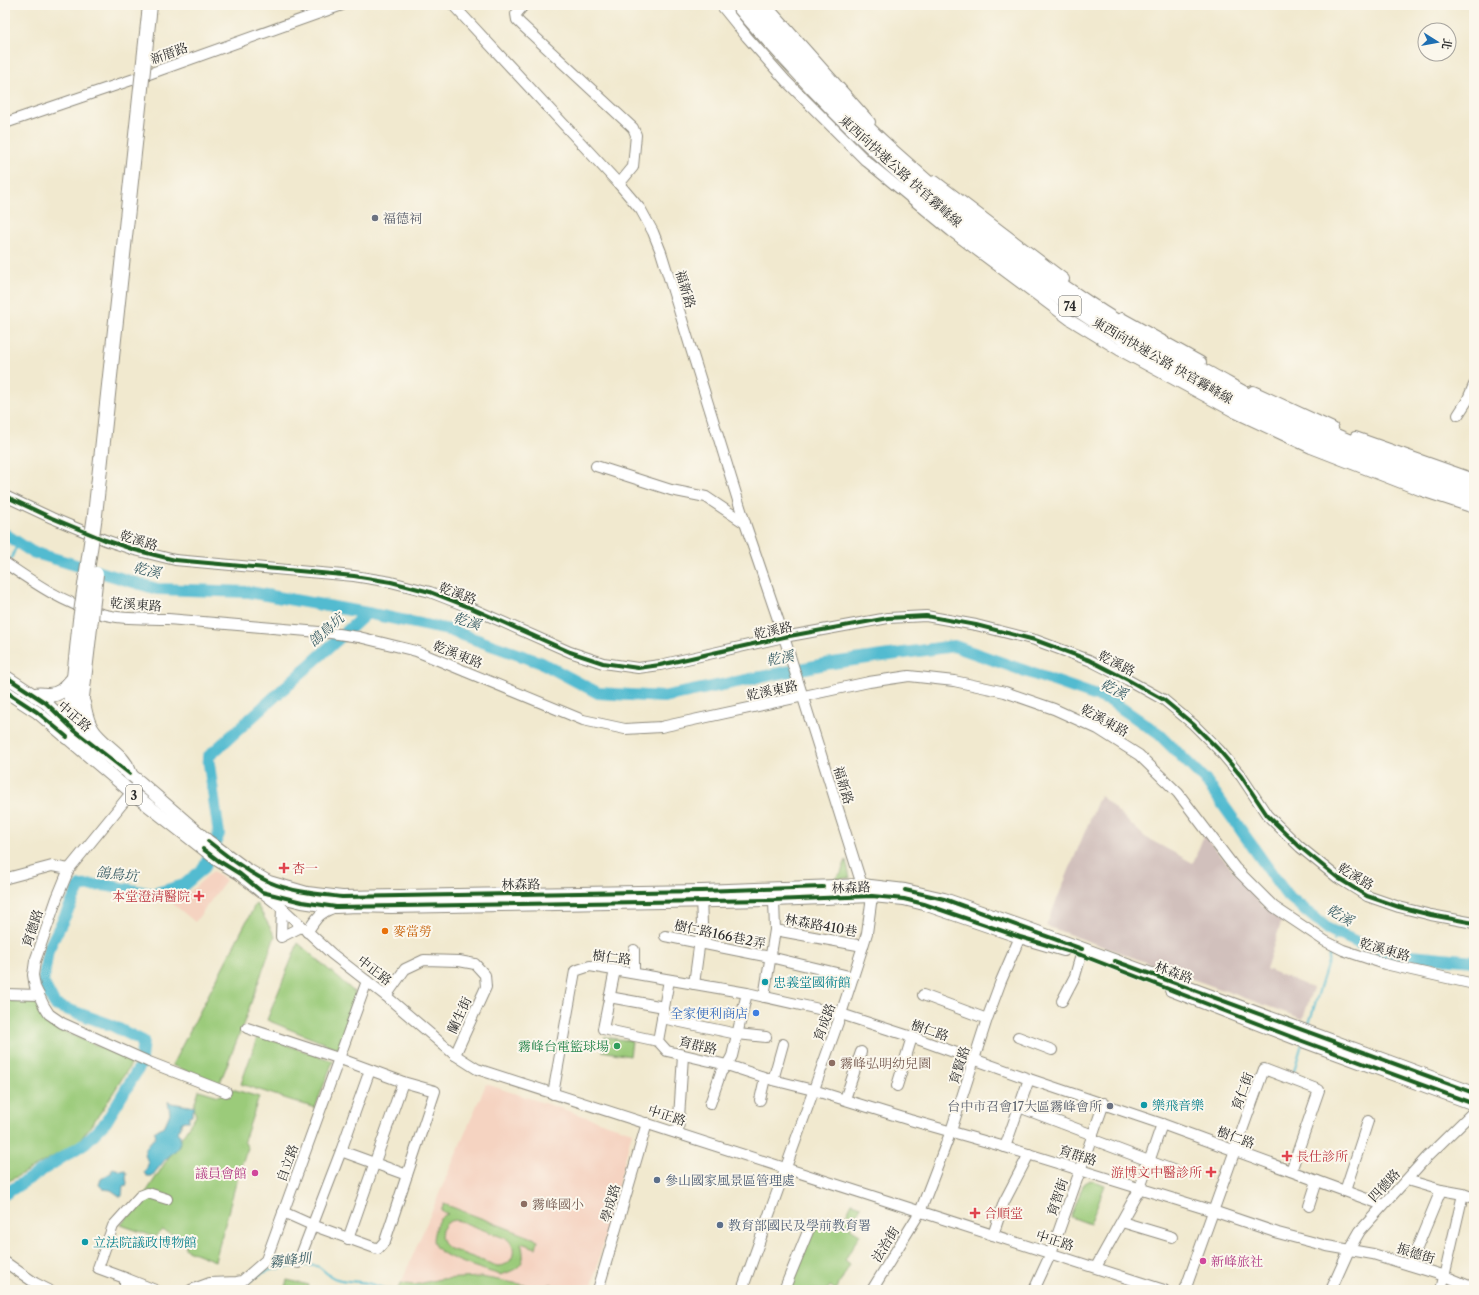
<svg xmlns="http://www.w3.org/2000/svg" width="1479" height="1295" font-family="'Libre Caslon Text','Noto Serif TC',serif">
<rect width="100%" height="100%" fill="#fbf7ec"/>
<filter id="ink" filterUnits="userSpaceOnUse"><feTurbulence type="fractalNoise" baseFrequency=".025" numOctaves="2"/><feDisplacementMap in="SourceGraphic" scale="8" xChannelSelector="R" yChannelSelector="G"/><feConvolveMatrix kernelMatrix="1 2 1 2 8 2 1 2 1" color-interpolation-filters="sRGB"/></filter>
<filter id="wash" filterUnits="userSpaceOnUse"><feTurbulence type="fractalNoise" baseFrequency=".012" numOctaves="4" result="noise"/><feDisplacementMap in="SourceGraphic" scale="16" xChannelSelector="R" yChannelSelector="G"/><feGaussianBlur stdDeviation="0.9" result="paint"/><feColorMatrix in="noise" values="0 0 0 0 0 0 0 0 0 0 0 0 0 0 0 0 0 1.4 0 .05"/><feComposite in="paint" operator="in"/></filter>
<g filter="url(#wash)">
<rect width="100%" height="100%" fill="#f1e9cf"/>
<!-- built -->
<g fill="#f5d3c1">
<path d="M213 871 226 880 195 922 172 903 194 888Z"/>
<path d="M486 1084 632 1132 591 1290H562L551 1284 542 1288 481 1277 440 1279 414 1285 401 1283Z"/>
</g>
<!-- industrial -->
<path fill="#d1c0bc" d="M1100 795 1145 837 1193 863 1204 835 1262 906 1283 917 1266 969 1313 988 1303 1019 1046 926Z"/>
<!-- green -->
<g fill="#9bcb7a" stroke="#637b52" fill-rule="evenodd">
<path d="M846 860 850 878 834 879 841 873Z"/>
<path d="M256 903 275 936 243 1025 219 1085 172 1065Z"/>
<path d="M298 943 359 996 338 1049 267 1020Z"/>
<path d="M28 998 36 1003 42 1016 51 1026 133 1061 103 1109 78 1143 5 1183V1001Z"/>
<path d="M258 1035 333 1061 315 1108 241 1084Z"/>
<path d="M605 1037 632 1041 630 1056 602 1051Z"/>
<path d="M232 1089 259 1097 244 1141 248 1148 240 1168 215 1261 185 1249 186 1240 162 1230 155 1237 121 1225 147 1191 196 1115 193 1108 199 1090 219 1096Z"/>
<path d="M1090 1180 1105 1185 1090 1224 1071 1217 1084 1183Z"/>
<path d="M852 1203 861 1206 850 1228 860 1234 845 1260 850 1264 836 1290 830 1286 827 1290H788L811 1233 817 1222 840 1228Z"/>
<path d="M444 1204 538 1240 536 1248 521 1243C527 1264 520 1269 500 1275 486 1270 439 1258 434 1244 432 1240 434 1234 435 1229 437 1221 441 1216 448 1214L441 1211ZM455 1220 460 1221 507 1239C519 1248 513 1267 497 1266L448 1248 444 1244 441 1237 442 1230 446 1224 450 1221Z"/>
<path d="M481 1277 542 1288 551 1284 562 1290H397L401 1283 414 1285 440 1279Z"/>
<path d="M287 1280 309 1285 308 1290H284Z"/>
</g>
<!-- water -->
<g fill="#52bbd0" stroke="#3e737e">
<path d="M169 1101 171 1103 195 1107 192 1112V1115L189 1116V1121H184L181 1123V1127L177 1133 180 1135C182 1150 172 1152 164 1161 160 1166 156 1171 152 1176H147L144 1173C146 1170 148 1166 148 1164 148 1159 144 1156 145 1151 147 1143 154 1141 156 1134L154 1132 165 1125 170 1113 168 1102Z"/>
<path d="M113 1168 122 1171 124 1170 127 1174 126 1178 127 1183 126 1186 125 1185 123 1186 122 1196 121 1197 111 1190 103 1189 99 1185 101 1179 112 1172 111 1170Z"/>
</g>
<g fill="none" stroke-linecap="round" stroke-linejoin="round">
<!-- stream -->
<g stroke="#52bbd0" stroke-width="2">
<path d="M11 559 18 543"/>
<path d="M1334 941 1337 932"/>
<path d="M1308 1027 1332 949"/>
<path d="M1292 1077 1302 1044"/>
<path d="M237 1290C247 1284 255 1275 265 1272 274 1268 312 1263 319 1267 325 1271 329 1277 337 1279 346 1282 357 1281 367 1283 376 1285 384 1289 393 1290"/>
<path d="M406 1290 431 1287"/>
</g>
<!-- river -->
<g stroke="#52bbd0" stroke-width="12">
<path d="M5 534 32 552 157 589 249 592 367 613 449 630 542 663 598 693 663 697 825 664 954 646 1111 701 1159 734 1207 782 1286 894 1328 929 1379 952 1474 961"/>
<path d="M5 1194 85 1143 106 1122 140 1066 143 1041 111 1025 55 1005 43 982 48 950 80 886 104 885 153 894 184 885 204 868 219 834 208 757 367 613"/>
</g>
</g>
</g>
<g filter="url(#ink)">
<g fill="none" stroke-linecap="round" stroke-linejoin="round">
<!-- minor casing -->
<g stroke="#8e8a7d" stroke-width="12">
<g id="minor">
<path d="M453 5 619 184 641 210 653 232 661 252 745 523 784 637 862 885 872 896 867 933 863 946 841 1014 742 1290"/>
<path d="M524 5 516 14 517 20 522 25 633 128 636 135 633 167 619 184"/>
<path d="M721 5 747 37 786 81 865 160 951 231 1070 320 1119 350 1236 413 1311 448 1422 491 1474 508"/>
<path d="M766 5 870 122"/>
<path d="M5 123 146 75 342 5"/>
<path d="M935 181 1064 279"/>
<path d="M1122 318 1201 362"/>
<path d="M1253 391 1333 428"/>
<path d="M1458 415 1467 401 1474 385"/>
<path d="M1355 437 1474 479"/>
<path d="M596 466 671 490 706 497 745 523"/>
<path d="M5 496 52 518 105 540 135 550 175 560 354 576 391 582 430 592 471 608 570 652 603 663 638 668 660 665 784 637 888 618 926 616 976 625 1035 640 1089 660 1128 680 1164 700 1193 724 1219 750 1241 776 1267 815 1300 847 1338 878 1367 896 1399 907 1431 915 1474 923"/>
<path d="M5 563C36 584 62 602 98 613 121 620 144 618 168 619 222 624 277 628 331 633L359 637 416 651 583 720 625 729 661 727 869 682 909 676 954 681 1005 692 1054 709 1098 729 1139 755 1178 793 1235 868 1274 907 1325 941 1343 950 1385 964 1474 984"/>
<path d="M140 782 69 869 57 898 39 950 35 961 33 975 35 987 44 1006 49 1014 62 1023 149 1062 226 1092"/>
<path d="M5 877 7 878 52 866 69 869"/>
<path d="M263 893 282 908 332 954 386 996 455 1055 477 1069 1164 1290"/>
<path d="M282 908 281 937 301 927"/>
<path d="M775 930 863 946"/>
<path d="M307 932C317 918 318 913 336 907"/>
<path d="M665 936 770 957 853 977"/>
<path d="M634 950V973"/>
<path d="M615 970 603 1029 658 1041"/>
<path d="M669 980 658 1041 667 1051 727 1065 773 1080 813 1090 910 1120 1005 1147 1213 1211 1278 1233 1327 1246 1373 1254 1445 1276 1474 1288"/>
<path d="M694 984 702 925 701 895"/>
<path d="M5 994 39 995"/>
<path d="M923 995 987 1019"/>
<path d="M386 996 405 969 424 960 459 961 475 964 485 975 486 987 455 1055"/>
<path d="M609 997 664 1007"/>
<path d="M764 997 775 930 774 900"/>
<path d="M1062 1001 1075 976 1081 955"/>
<path d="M662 1018 737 1034 766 1037"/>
<path d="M247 1028 338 1058 403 1082 435 1091 385 1241 378 1249 312 1225 283 1212"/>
<path d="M1018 1037 1052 1050"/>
<path d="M773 1080 783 1044"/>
<path d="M897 1086 912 1037"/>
<path d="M553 1094 575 971 590 966 747 993 841 1014 912 1037 1029 1079 1162 1124 1383 1205"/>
<path d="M845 1099 861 1052"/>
<path d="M760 1100 765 1078"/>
<path d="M710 1104 721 1072 727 1065 732 1056 747 993"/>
<path d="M1019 1107 1093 1135"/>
<path d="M678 1133 683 1056"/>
<path d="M1091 1139 1178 1172"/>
<path d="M1005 1147 1029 1079"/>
<path d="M341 1151 407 1175"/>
<path d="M1407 1180 1441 1190 1463 1194 1474 1198"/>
<path d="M1345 1191 1368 1121"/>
<path d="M1309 1206 1317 1181"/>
<path d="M1122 1222 1172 1237"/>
<path d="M993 1235 1004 1202 1029 1154"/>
<path d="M348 1239 403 1082"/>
<path d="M5 1262 35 1283 49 1290"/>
<path d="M298 1263 341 1151 370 1070"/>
<path d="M1410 1265 1441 1190"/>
<path d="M1096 1267 1140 1188 1162 1124"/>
<path d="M125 1278 155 1290"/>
<path d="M125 1290V1278L98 1268 113 1226 140 1196 148 1193 167 1199"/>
<path d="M191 1290 210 1283 237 1282 242 1281 266 1260 367 981"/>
<path d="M598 1290 647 1123"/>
<path d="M784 1290 809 1229"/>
<path d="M872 1290 920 1212 951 1131 987 1019 1001 981 1023 930"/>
<path d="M1034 1290 1051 1253 1104 1103"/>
<path d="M1185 1290 1264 1069 1319 1090 1291 1171"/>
<path d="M1331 1290 1349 1250 1360 1231 1427 1157 1474 1111"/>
<path d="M1441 1290 1463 1194"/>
</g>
</g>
<!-- major casing -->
<g stroke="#8e8a7d" stroke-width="14">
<g id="major">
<path d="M5 676 46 703 75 731 140 782 208 841 246 869 269 882 307 893 342 897 701 891 862 885 905 890 944 899 1024 927 1474 1093"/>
<path d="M5 691 37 712 131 792 219 861 240 874 262 892 302 902 336 907 357 906 391 907 774 900 872 896 904 899 924 904 1020 937 1064 950"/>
<path d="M1171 990 1297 1039 1474 1104"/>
</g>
</g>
<!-- highway casing -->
<g stroke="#8e8a7d" stroke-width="16">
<g id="highway">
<path d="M738 5C753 24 770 41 786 59 940 231 1134 364 1346 453 1388 471 1431 485 1474 499"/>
<path d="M755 5C799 56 844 108 894 153 955 208 1020 259 1089 304 1128 330 1169 353 1211 375 1233 387 1254 400 1277 410 1341 440 1407 465 1474 487"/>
<path d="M35 695C40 694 43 695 48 695 61 695 66 687 74 678"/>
<path d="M83 703C85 712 86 721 92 730 102 746 124 754 130 774"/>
<path d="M67 737 75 731 82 697 91 619"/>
<path d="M67 737V723L74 678 80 620"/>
</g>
</g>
<!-- minor -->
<use href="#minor" stroke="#fff" stroke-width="10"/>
<!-- major -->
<use href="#major" stroke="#fff" stroke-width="12"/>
<!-- highway -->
<use href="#highway" stroke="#fff" stroke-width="14"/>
<!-- highway-bridge casing -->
<g stroke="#8e8a7d" stroke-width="16" stroke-linecap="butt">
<g id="highway-bridge">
<path d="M91 619 96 574"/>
<path d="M80 620 95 515 150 5"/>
</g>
</g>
<!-- highway-bridge -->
<use href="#highway-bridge" stroke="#fff" stroke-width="14"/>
<!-- cycleway casing -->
<g stroke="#fbf7ec" stroke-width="6">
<g id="cycleway">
<path d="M5 496 52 518 105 540 135 550 175 560 354 576 391 582 430 592 471 608 570 652 603 663 638 668 660 665 784 637 888 618 926 616 976 625 1035 640 1089 660 1128 680 1164 700 1193 724 1219 750 1241 776 1267 815 1300 847 1338 878 1367 896 1399 907 1431 915 1474 923"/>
<path d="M5 676 46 703 75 731 130 774"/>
<path d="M5 691 37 712 67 737"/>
<path d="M208 841C227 856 247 872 269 882 292 892 318 894 342 897L701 891 823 887"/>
<path d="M203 849 219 861 240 874 262 892 302 902 336 907 774 900 872 896 904 899 924 904 1020 937 1081 955 1297 1039 1474 1104"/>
<path d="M905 890 944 899 1082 949"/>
<path d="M1115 961 1474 1093"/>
</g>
</g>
<!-- cycleway -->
<use href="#cycleway" stroke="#1b5e20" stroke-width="4"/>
</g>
</g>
<!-- markers -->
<g fill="#6b7280" stroke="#fbf7ec" stroke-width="1.5">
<circle cx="375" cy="218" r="4"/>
<circle cx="1110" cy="1106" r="4"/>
</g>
<g fill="#e0444e" stroke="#fbf7ec" stroke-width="1.5">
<path d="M282 862h4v4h4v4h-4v4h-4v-4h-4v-4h4z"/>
<path d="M197 890h4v4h4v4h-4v4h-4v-4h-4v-4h4z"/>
<path d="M1285 1150h4v4h4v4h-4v4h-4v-4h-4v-4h4z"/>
<path d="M1209 1166h4v4h4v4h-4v4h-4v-4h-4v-4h4z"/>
<path d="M973 1207h4v4h4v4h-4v4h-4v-4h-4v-4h4z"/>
</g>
<circle fill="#e8710a" stroke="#fbf7ec" stroke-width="1.5" cx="385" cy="931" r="4"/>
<g fill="#0f9aa8" stroke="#fbf7ec" stroke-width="1.5">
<circle cx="765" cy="982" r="4"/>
<circle cx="1144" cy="1105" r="4"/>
<circle cx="85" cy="1242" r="4"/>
</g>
<circle fill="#3f7fe0" stroke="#fbf7ec" stroke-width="1.5" cx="756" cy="1013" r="4"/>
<circle fill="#2e9e5b" stroke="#fbf7ec" stroke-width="1.5" cx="617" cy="1046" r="4"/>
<g fill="#8d6e63" stroke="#fbf7ec" stroke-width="1.5">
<circle cx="832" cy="1063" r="4"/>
<circle cx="524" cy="1204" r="4"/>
</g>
<g fill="#d1479c" stroke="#fbf7ec" stroke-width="1.5">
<circle cx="255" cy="1173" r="4"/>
<circle cx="1203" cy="1261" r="4"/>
</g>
<g fill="#5c6f8a" stroke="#fbf7ec" stroke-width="1.5">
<circle cx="657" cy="1180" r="4"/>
<circle cx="720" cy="1225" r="4"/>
</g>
<g text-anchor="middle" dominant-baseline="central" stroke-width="4" stroke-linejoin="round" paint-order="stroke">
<!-- shield labels -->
<g fill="#fbf7ec" stroke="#696865" stroke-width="1">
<rect x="1059" y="296" width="22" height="20" rx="3"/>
<rect x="126" y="785" width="16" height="20" rx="3"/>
</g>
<g font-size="12" font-weight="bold" fill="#2b2b2b">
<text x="1070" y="306">74</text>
<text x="134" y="795">3</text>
</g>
<!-- street labels -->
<g font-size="13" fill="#2b2b2b" stroke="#fbf7ec">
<text transform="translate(169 53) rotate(-20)">新厝路</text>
<text transform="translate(901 171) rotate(42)">東西向快速公路 快官霧峰線</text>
<text transform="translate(686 289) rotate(73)">福新路</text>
<text transform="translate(1163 360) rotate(30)">東西向快速公路 快官霧峰線</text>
<text transform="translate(139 540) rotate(17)">乾溪路</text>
<text transform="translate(458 593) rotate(21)">乾溪路</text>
<text transform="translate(136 604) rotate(4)">乾溪東路</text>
<text transform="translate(773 630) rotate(-12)">乾溪路</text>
<text transform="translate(458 654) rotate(22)">乾溪東路</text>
<text transform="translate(1117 663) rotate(27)">乾溪路</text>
<text transform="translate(772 690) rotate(-12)">乾溪東路</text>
<text transform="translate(75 716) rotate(41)">中正路</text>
<text transform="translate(1105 720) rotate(29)">乾溪東路</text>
<text transform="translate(844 785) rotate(73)">福新路</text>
<text transform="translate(1356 876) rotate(31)">乾溪路</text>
<text transform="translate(521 884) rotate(-1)">林森路</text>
<text transform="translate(851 887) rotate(-2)">林森路</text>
<text transform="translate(821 925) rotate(10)">林森路410巷</text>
<text transform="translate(32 928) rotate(-71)">育德路</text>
<text transform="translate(720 934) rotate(12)">樹仁路166巷2弄</text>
<text transform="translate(1385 949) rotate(16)">乾溪東路</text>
<text transform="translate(612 957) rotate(7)">樹仁路</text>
<text transform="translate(375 970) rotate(38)">中正路</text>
<text transform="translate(1174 972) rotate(20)">林森路</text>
<text transform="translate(459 1015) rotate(-65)">蘭生街</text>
<text transform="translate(824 1022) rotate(-70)">育成路</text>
<text transform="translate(930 1030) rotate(19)">樹仁路</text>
<text transform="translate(698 1045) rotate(13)">育群路</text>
<text transform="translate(959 1065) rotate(-72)">育賢路</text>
<text transform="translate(1242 1091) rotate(-70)">育仁街</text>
<text transform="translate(667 1115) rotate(18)">中正路</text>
<text transform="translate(1236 1137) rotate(20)">樹仁路</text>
<text transform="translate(1078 1155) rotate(17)">育群路</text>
<text transform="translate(287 1163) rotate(-70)">自立路</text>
<text transform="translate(1384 1185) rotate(-47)">四德路</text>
<text transform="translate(1057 1197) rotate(-71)">育智街</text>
<text transform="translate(610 1203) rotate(-74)">學成路</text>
<text transform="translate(1055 1240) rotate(18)">中正路</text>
<text transform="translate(885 1244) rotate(-58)">法治街</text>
<text transform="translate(1416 1253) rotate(17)">振德街</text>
</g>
<!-- worship labels -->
<g font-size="13" fill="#5b616d" stroke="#fbf7ec" text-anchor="start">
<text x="383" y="218">福德祠</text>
<text x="1102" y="1106" text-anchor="end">台中市召會17大區霧峰會所</text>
</g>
<!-- health labels -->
<g font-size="13" fill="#be3a42" stroke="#fbf7ec" text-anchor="start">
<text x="292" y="868">杏一</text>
<text x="190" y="896" text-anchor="end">本堂澄清醫院</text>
<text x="1296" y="1156">長仕診所</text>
<text x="1202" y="1172" text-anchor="end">游博文中醫診所</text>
<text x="984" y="1213">合順堂</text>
</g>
<!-- food labels -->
<g font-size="13" fill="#c56008" stroke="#fbf7ec" text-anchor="start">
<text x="393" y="931">麥當勞</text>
</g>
<!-- culture labels -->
<g font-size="13" fill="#0d838f" stroke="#fbf7ec" text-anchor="start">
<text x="773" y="982">忠義堂國術館</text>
<text x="1152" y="1105">樂飛音樂</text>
<text x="93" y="1242">立法院議政博物館</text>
</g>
<!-- shop labels -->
<g font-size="13" fill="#366cbe" stroke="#fbf7ec" text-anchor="end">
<text x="748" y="1013">全家便利商店</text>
</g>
<!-- leisure labels -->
<g font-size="13" fill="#27864d" stroke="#fbf7ec" text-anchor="end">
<text x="609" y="1046">霧峰台電籃球場</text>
</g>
<!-- education labels -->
<g font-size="13" fill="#785e54" stroke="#fbf7ec" text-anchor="start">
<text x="840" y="1063">霧峰弘明幼兒園</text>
<text x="532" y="1204">霧峰國小</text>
</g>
<!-- hotel labels -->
<g font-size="13" fill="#b23c85" stroke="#fbf7ec" text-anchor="end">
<text x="247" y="1173">議員會館</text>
<text x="1211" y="1261" text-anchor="start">新峰旅社</text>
</g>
<!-- service labels -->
<g font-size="13" fill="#4e5e75" stroke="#fbf7ec" text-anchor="start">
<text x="665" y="1180">參山國家風景區管理處</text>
<text x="728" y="1225">教育部國民及學前教育署</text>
</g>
<!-- water labels -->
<g font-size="14" font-style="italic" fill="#395d65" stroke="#fbf7ec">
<text transform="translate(147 570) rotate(14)">乾溪</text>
<text transform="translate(467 621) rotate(18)">乾溪</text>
<text transform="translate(326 630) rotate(-42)">鴿鳥坑</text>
<text transform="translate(780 658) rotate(-11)">乾溪</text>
<text transform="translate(1114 689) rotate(26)">乾溪</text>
<text transform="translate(117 874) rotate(6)">鴿鳥坑</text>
<text transform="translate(1340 915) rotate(31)">乾溪</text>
<text transform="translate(290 1260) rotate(-6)">霧峰圳</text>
</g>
</g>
<!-- margin -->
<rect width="1479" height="1295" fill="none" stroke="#fbf7ec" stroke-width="20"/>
<!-- north arrow -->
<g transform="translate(1437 42) rotate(101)"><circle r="19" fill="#fbf7ec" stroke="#a8a59f"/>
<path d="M0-3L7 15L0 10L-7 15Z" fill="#1f6fb2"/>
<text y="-6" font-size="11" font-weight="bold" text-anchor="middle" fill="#2b2b2b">北</text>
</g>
</svg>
